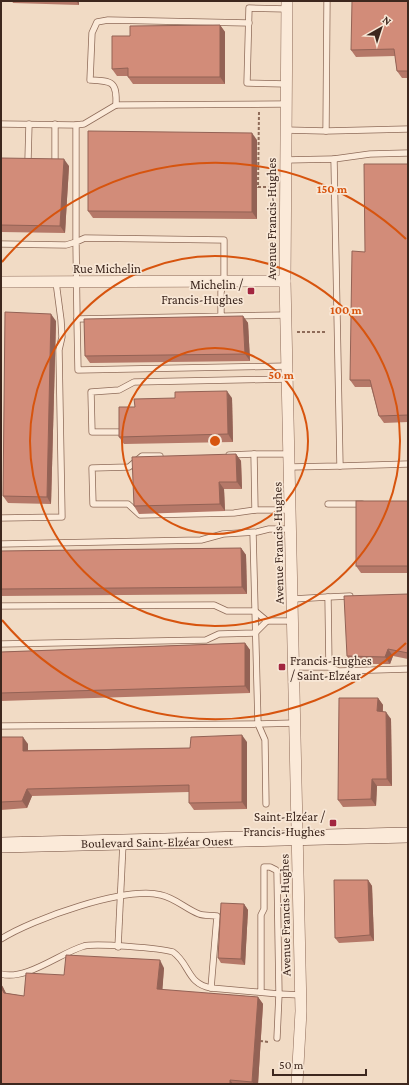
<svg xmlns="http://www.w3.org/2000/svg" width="409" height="1085" font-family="'Crimson Pro',serif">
<rect width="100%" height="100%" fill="#f1dbc5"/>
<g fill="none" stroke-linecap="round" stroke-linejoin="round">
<!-- lane casing -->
<g stroke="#8e6b59" stroke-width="7">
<g id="lane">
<path d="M286 84 247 83 249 8 287 9"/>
<path d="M116 105C117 81 112 81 90 80L92 33 97 22 108 20 249 23"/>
<path d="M1 124 76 125V242L66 245 1 244"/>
<path d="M76 125 84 124 116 105 286 104"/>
<path d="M285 130 326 131 327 1"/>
<path d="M326 131 408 129"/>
<path d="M334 159 370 154 408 153"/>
<path d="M28 160 29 124"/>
<path d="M285 160 334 159 340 466 290 467"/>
<path d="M55 161V124"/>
<path d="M221 316V292L224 281V240L85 238 76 242 77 319 286 315"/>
<path d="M77 319 78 370 287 366"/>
<path d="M122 432H92L91 392 119 390 134 382 288 379"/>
<path d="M289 454H254L255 510H290"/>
<path d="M229 455 254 454"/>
<path d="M160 456H142L129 467 92 468 93 504H128L140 515 234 513 255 510"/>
<path d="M340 466 408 464"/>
<path d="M328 504H362"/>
<path d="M1 518 62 517 59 350 62 337 61 320 56 282"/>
<path d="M253 533 258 724 295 723"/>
<path d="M1 544 201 540 223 534 257 532 269 529H291"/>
<path d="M328 597 350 596"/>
<path d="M293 599 328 597 329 667H293"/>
<path d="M1 606 214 605 227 611H255L267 621 255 633 219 634 206 640 1 644"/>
<path d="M267 621H293"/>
<path d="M329 667 339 671 408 669"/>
<path d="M1 726 258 724 265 740 266 804"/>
<path d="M1 939C32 919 126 886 161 895 175 898 186 909 199 914 204 916 211 915 217 916L211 988 279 994 277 872 276 870 270 867H264V909L261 915V992"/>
<path d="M118 947 123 843"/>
<path d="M1 974C26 981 60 953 84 946 96 943 160 948 173 952 190 964 187 984 211 988"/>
<path d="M277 1038 279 994 301 995"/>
</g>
</g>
<!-- street casing -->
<g stroke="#8e6b59" stroke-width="12">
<g id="street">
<path d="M287 1 285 281 301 1011 297 1084"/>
<path d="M1 282 285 281"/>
</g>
</g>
<!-- secondary casing -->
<g stroke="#704c3d" stroke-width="16">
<path id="secondary" d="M1 845 408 835"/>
</g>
<!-- path -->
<g stroke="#8e6b59" stroke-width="2" stroke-dasharray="3 2" stroke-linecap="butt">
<path d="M259 112 258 187H272"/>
<path d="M297 332H326"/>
<path d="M260 1041 269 1042"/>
</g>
<!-- lane -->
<use href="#lane" stroke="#fbead9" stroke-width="5.5"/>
<!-- street -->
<use href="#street" stroke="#fbead9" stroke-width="11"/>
<!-- secondary -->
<use href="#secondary" stroke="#fbead9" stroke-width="15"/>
</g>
<!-- wall -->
<g fill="#b57868">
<path d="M12 1H79V5L13 3Z"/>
<path d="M408 1V78H402L397 71 395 56 356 57 351 50Z"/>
<path d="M220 25 225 32V84H133L128 77V76H117L112 69Z"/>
<path d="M257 140V219L93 218 88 211Z"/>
<path d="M1 158 69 166 65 233 1 232Z"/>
<path d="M408 164V422L384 423 379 416 371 387H355L350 380 365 252Z"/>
<path d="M243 316 248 323 250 361 90 363 85 356Z"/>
<path d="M56 321 51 504 8 503 3 496Z"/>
<path d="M232 398 233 442 124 444 119 437 135 407Z"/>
<path d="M236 454 241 461 242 489H224L225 511 139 514 134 506Z"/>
<path d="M408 501V573H361L356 566Z"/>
<path d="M241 548 246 555 247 594 1 596V551Z"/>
<path d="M408 594V659L393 656 390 664H352L347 656Z"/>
<path d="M245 643 250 650V693L1 701V652Z"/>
<path d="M378 698 383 705V712L391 719 392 786H377L376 806 343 807 338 800Z"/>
<path d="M1 737 28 744V750L190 748 247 742V809L194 810 189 803V792L32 796 27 808 1 810Z"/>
<path d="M368 880 372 886 374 941 339 943 335 938Z"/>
<path d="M244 904 248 910 245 965 221 963 218 958Z"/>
<path d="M164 968 162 990 258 997 263 1004 258 1084H1V984L6 993 24 996 64 975Z"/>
</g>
<!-- shaded-wall -->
<g fill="#936255">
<path d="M76 1H79V5Z"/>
<path d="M220 25 225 32V84L220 77Z"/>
<path d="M252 133 257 140V219L252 212Z"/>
<path d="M64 159 69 166 65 233 60 226Z"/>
<path d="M51 314 56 321 51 504 47 497Z"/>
<path d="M243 316 248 323 250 361 245 354Z"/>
<path d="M227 391 232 398 233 442 228 434Z"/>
<path d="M236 454 241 461 242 489 237 482Z"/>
<path d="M219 482 224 489 225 511 220 504Z"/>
<path d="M241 548 246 555 247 594 242 587Z"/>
<path d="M245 643 250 650V693L245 686Z"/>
<path d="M388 649 393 656 390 664 385 657Z"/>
<path d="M378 698 383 705 382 718 377 711Z"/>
<path d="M386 712 391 719 392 786 387 779Z"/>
<path d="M242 735 247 742V809L242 802Z"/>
<path d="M23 737 28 744V758L23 751Z"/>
<path d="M372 779 377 786 376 806 371 799Z"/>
<path d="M27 789 32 796 27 808 22 801Z"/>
<path d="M368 880 372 886 374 941 370 935Z"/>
<path d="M244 904 248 910 245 965 241 959Z"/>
<path d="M160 960 164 968 162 996 157 989Z"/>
<path d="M1 984 3 987 9 1000 4 993 1 987Z"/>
<path d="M258 997 263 1004 258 1084H254L252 1082Z"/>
<path d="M230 1080 233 1084H230Z"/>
</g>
<!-- building -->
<g fill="#d28c79" stroke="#936255">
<path d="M352 1H408V71H397L394 49 351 50Z"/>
<path d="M220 25V77H128V68L112 69V36H130V26Z"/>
<path d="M88 131 252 133V212L88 211Z"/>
<path d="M1 158 64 159 60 226 1 225Z"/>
<path d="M364 164H408V415L379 416 370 380H350L352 251 365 252Z"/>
<path d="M5 312 51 314 47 497 3 496Z"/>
<path d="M243 316 245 354 85 356 84 319Z"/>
<path d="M227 391 228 434 119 437V407H135L134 399 175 398V392Z"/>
<path d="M236 454 237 482H219L220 504 134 506 132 457Z"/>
<rect x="356" y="501" width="52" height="65"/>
<path d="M241 548 242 587 1 589V551Z"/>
<path d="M408 594V653L388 649 385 657 347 656 344 596Z"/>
<path d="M245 643V686L1 693V652Z"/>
<path d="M339 698H378L377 711 386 712 387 779H372L371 799 338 800Z"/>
<path d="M242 735V802L189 803V785L27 789 22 801 1 802V737H23V751L190 748 191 737Z"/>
<path d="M334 880H368L370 935 335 938Z"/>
<path d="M221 903 244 904 241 959 218 958Z"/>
<path d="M66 955 160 960 157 989 258 997 252 1082 230 1080V1084H1V987L4 993 24 996 26 973 64 975Z"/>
</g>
<!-- distance rings -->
<g fill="none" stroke="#d7540e" stroke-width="2">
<circle cx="215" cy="441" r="93"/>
<circle cx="215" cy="441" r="185"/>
<path d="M406 643A278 278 0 0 1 2 620M2 262A278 278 0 0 1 406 239"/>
</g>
<!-- markers -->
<g fill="#a2253f" stroke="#f8e7d6" stroke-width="1.5">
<rect x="247" y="287" width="8" height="8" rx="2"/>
<rect x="278" y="663" width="8" height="8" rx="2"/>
<rect x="329" y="819" width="8" height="8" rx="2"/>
</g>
<g text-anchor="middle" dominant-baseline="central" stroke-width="3.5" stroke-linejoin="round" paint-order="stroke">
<!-- street labels -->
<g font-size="13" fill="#3d271e" stroke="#f8e7d6">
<text transform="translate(271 219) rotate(-90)">Avenue Francis-Hughes</text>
<text x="107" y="268">Rue Michelin</text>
<text transform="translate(278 543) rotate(-91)">Avenue Francis-Hughes</text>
<text transform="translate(157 842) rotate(-1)">Boulevard Saint-Elzéar Ouest</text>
<text transform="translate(285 915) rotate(-91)">Avenue Francis-Hughes</text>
</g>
<!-- poi labels -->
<g font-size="13" fill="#3d271e" stroke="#f8e7d6" text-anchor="end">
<text x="243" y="284">Michelin /<tspan x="243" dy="15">Francis-Hughes</tspan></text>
<text x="290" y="660" text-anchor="start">Francis-Hughes<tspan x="290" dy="15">/ Saint-Elzéar</tspan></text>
<text x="325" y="816">Saint-Elzéar /<tspan x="325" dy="15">Francis-Hughes</tspan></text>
</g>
</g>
<circle cx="215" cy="441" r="6" fill="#d7540e" stroke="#f8e7d6" stroke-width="2"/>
<g font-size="12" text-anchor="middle" font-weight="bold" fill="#d7540e" stroke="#f8e7d6" stroke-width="3.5" stroke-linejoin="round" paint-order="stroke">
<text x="332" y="193">150 m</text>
<text x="346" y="314">100 m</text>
<text x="281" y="379">50 m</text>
</g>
<!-- border -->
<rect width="409" height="1085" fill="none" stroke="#3d271e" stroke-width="4"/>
<!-- north arrow -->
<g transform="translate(381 28) rotate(39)" stroke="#f8e7d6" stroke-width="3" paint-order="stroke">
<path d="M0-3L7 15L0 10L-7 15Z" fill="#3d271e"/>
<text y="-6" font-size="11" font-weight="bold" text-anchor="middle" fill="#3d271e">N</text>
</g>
<!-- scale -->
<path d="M273 1069v6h93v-6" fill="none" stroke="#3d271e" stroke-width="2"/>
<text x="279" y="1069" font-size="12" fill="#3d271e" stroke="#f8e7d6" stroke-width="3" paint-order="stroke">50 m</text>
</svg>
